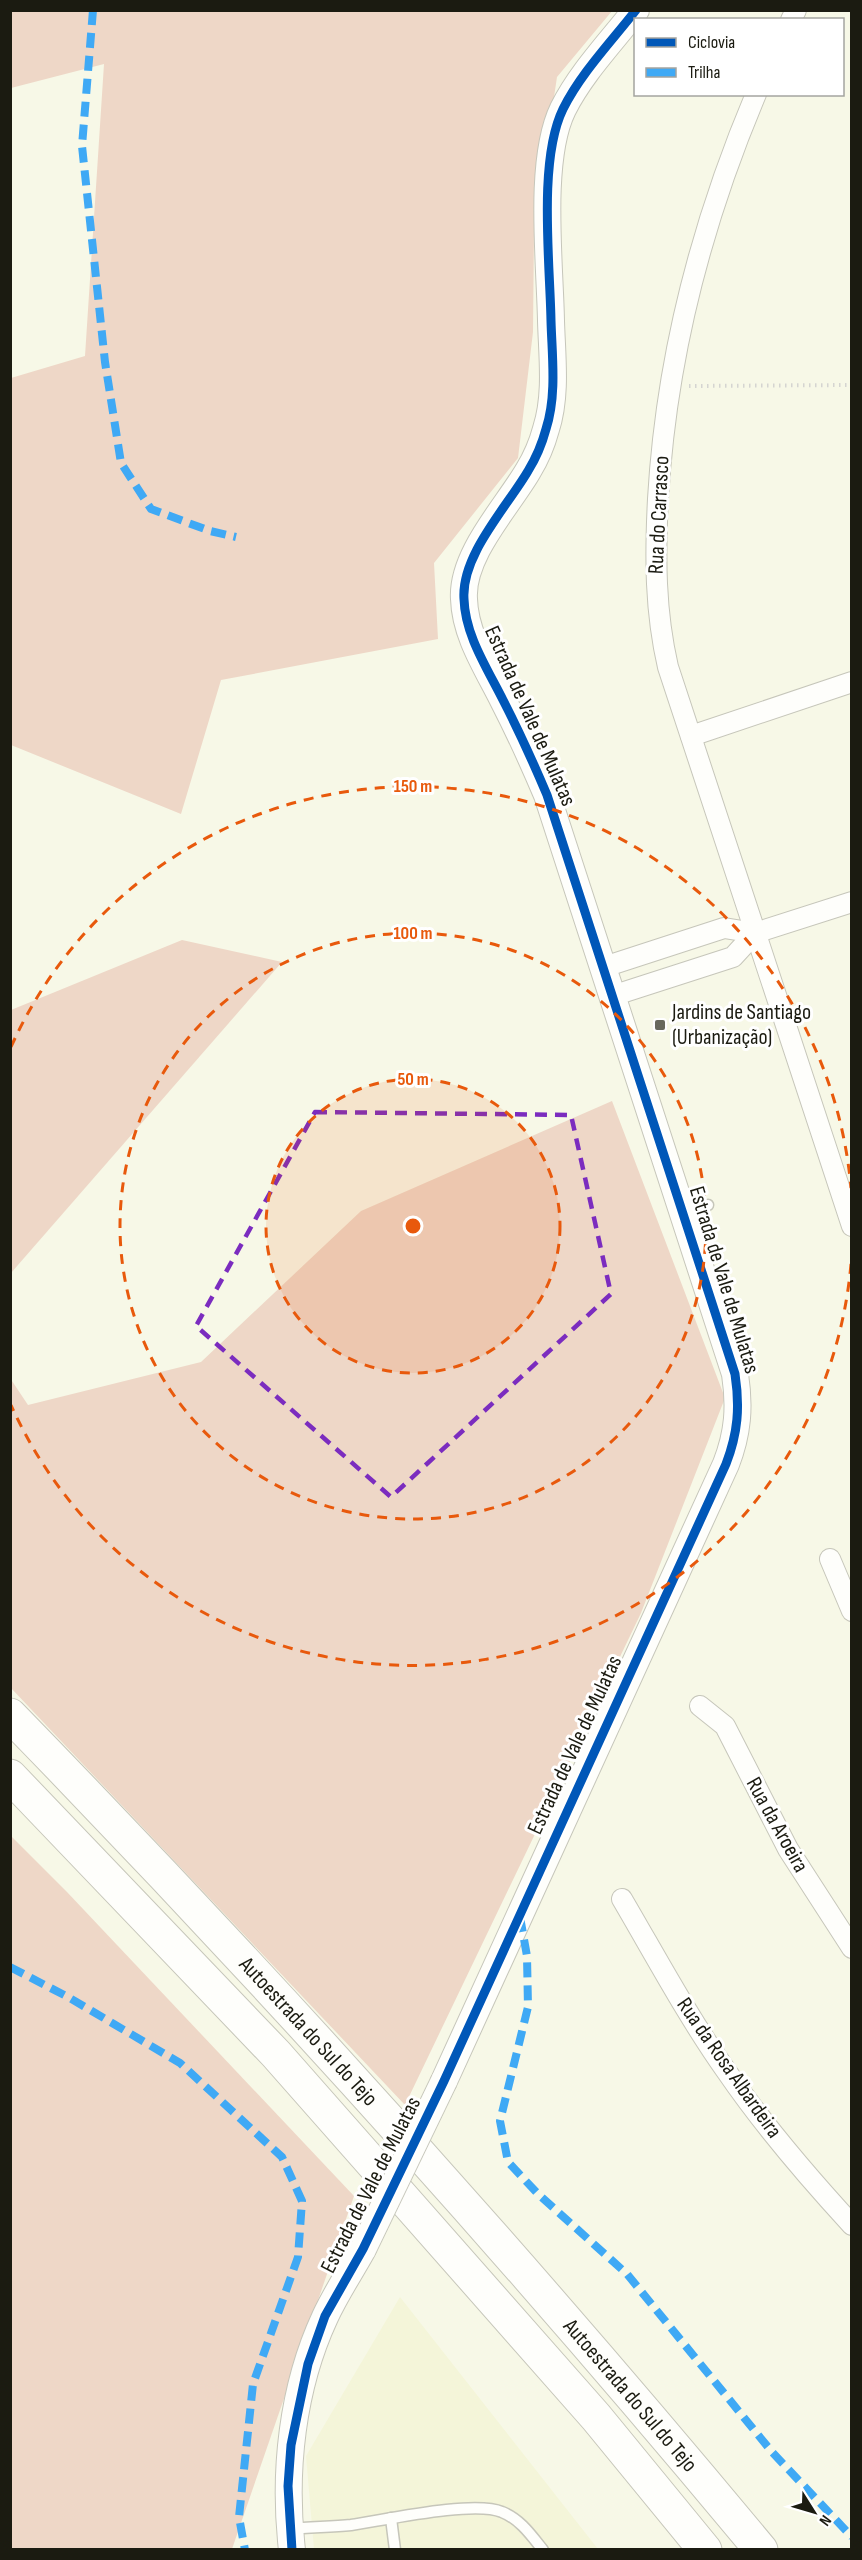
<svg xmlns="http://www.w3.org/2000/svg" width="862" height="2560" font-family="'Sofia Sans Condensed',sans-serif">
<rect width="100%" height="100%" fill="#f7f8e7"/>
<!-- built -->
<path fill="#f4f5d9" d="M400 2297 598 2549H314L306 2456Z"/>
<!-- green -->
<g fill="#eed7c7">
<path d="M11 11H612L557 77 534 231 533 332 518 458 434 563 438 639 221 680 181 814 11 745V378L85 356 104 64 11 88Z"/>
<path d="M182 940 282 962 11 1273V1010Z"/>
<path d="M612 1101 725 1398 641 1613 405 2105 11 1688 10 1378 28 1405 201 1362 361 1211Z"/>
<path d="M10 1835 67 1892 354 2196 232 2549H11Z"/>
</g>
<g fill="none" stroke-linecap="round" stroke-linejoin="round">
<!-- service casing -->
<g stroke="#c6c6ba" stroke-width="13">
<g id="service">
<path d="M683 1214 708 1205"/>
<path d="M391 2518 395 2550"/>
<path d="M290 2529C310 2527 331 2527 351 2525 385 2520 474 2500 502 2512 520 2519 531 2535 543 2550"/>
</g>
</g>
<!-- minor casing -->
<g stroke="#c6c6ba" stroke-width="22">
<g id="minor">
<path d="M791 20 796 10"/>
<path d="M756 94C701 224 666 359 658 499 655 557 655 611 668 667L852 1226"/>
<path d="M691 736 852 682"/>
<path d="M604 967 724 928 755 933 852 902"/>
<path d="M612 996 733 957 755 933"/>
<path d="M830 1559 852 1611"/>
<path d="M700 1706 725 1726 788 1849 852 1948"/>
<path d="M622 1899C656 1957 688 2017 727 2072 764 2126 807 2176 852 2225"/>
</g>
</g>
<!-- tertiary casing -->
<g stroke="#c6c6ba" stroke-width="28">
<g id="tertiary">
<path d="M444 2081 726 1464C738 1433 740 1407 735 1374L547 795C533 762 519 731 503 700 487 668 465 635 464 599 461 555 507 507 528 471 536 458 542 444 546 429 557 395 552 356 551 321 550 263 538 160 563 109 581 73 611 42 636 10"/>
<path d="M292 2550C283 2472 292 2388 325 2317 336 2293 351 2271 363 2249"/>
</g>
</g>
<!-- motorway casing -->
<g stroke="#c6c6ba" stroke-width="35">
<g id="motorway">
<path id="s1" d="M10 1715C271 1983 522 2262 761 2550"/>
<path d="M10 1776 276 2054 596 2417 705 2550"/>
</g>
</g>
<!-- path -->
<path stroke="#d5d5d1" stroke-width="4" stroke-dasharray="1.5 4.5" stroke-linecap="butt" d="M689 386 852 385"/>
<!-- service -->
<use href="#service" stroke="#fefefb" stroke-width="10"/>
<!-- minor -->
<use href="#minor" stroke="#fefefb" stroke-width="20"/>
<!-- tertiary -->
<use href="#tertiary" stroke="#fefefb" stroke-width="26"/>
<!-- motorway -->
<use href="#motorway" stroke="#fefefb" stroke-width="33"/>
<!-- tertiary-bridge casing -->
<g stroke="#c6c6ba" stroke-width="28" stroke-linecap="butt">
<path id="tertiary-bridge" d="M363 2249 444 2081"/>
</g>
<!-- tertiary-bridge -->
<use href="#tertiary-bridge" stroke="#fefefb" stroke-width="26"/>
<!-- quiet -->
<g stroke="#3fa9f5" stroke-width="8" stroke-dasharray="15 8" stroke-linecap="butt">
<path d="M93 10 82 146 105 362 121 463 151 509 210 531 236 537"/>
<path d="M520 1917 527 1956 528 2007 500 2121 508 2162 538 2194 627 2274 772 2452 852 2537"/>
<path d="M10 1967 68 1997 180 2063 282 2157 302 2201 298 2257 253 2384 239 2517 245 2550"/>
</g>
<!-- cycleway casing -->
<g stroke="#fff" stroke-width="13">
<path id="cycleway" d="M292 2550 288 2486 291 2445 308 2364 325 2316 363 2249 444 2081 726 1464C738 1433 740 1407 735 1374L547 795C533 762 519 731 503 700 487 668 465 635 464 599 461 555 507 507 528 471 536 458 542 444 546 429 557 395 552 356 551 321 550 263 538 160 563 109 581 73 611 42 636 10"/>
</g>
<!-- cycleway -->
<use href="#cycleway" stroke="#0057b8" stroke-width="9"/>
</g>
<!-- marked area -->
<path fill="none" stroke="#7b2cbf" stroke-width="4.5" stroke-dasharray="12 8" stroke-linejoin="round" d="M315 1112 571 1115 611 1294 391 1497 196 1326Z"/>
<!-- distance rings -->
<circle cx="413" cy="1226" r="147" fill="#e8590c" fill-opacity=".12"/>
<g fill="none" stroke="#e8590c" stroke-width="3" stroke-dasharray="10 8">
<circle cx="413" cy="1226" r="147"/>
<circle cx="413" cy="1226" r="293"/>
<path d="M851 1264A440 440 0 0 1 11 1405M11 1047A440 440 0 0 1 851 1188"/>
</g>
<!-- markers -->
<rect fill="#68685c" stroke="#fff" stroke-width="2" x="654" y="1019" width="12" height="12" rx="3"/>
<g text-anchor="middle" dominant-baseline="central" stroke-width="6" stroke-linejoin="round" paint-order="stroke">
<!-- street labels -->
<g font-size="22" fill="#1b1b11" stroke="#fff">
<text transform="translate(659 515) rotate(-87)">Rua do Carrasco</text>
<text transform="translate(530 716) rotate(66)">Estrada de Vale de Mulatas</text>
<text transform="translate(724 1280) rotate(73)">Estrada de Vale de Mulatas</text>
<text transform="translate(575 1745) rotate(-65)">Estrada de Vale de Mulatas</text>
<text transform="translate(777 1825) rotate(61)">Rua da Aroeira</text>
<text stroke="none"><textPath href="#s1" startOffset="435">Autoestrada do Sul do Tejo</textPath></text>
<text transform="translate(729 2068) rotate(55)">Rua da Rosa Albardeira</text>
<text transform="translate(371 2185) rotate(-63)">Estrada de Vale de Mulatas</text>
<text stroke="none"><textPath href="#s1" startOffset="921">Autoestrada do Sul do Tejo</textPath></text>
</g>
<!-- poi labels -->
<g font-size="22" fill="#1b1b11" stroke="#fff" text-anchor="start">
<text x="672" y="1012">Jardins de Santiago<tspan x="672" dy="25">(Urbanização)</tspan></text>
</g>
</g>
<circle cx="413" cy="1226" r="9" fill="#e8590c" stroke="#fff" stroke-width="3"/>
<g font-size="18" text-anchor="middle" font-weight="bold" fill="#e8590c" stroke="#fff" stroke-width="6" stroke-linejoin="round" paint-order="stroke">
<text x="413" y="792">150 m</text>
<text x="413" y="939">100 m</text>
<text x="413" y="1085">50 m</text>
</g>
<!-- border -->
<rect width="862" height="2560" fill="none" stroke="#1b1b11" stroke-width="24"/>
<!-- legend -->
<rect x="634" y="18" width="210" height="78" fill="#ffffff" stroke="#a4a4a0" stroke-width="1.5"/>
<rect x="646" y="38" width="30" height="9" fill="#0057b8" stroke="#a4a4a0" stroke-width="1.5"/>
<text x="688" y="48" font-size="18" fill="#1b1b11">Ciclovia</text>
<rect x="646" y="68" width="30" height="9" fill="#3fa9f5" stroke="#a4a4a0" stroke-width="1.5"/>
<text x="688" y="78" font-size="18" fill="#1b1b11">Trilha</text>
<!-- north arrow -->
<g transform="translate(814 2512) rotate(127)" stroke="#ffffff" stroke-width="4.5" paint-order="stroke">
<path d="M0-4.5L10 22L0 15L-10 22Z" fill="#1b1b11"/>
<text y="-9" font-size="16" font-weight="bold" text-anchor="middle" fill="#1b1b11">N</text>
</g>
</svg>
